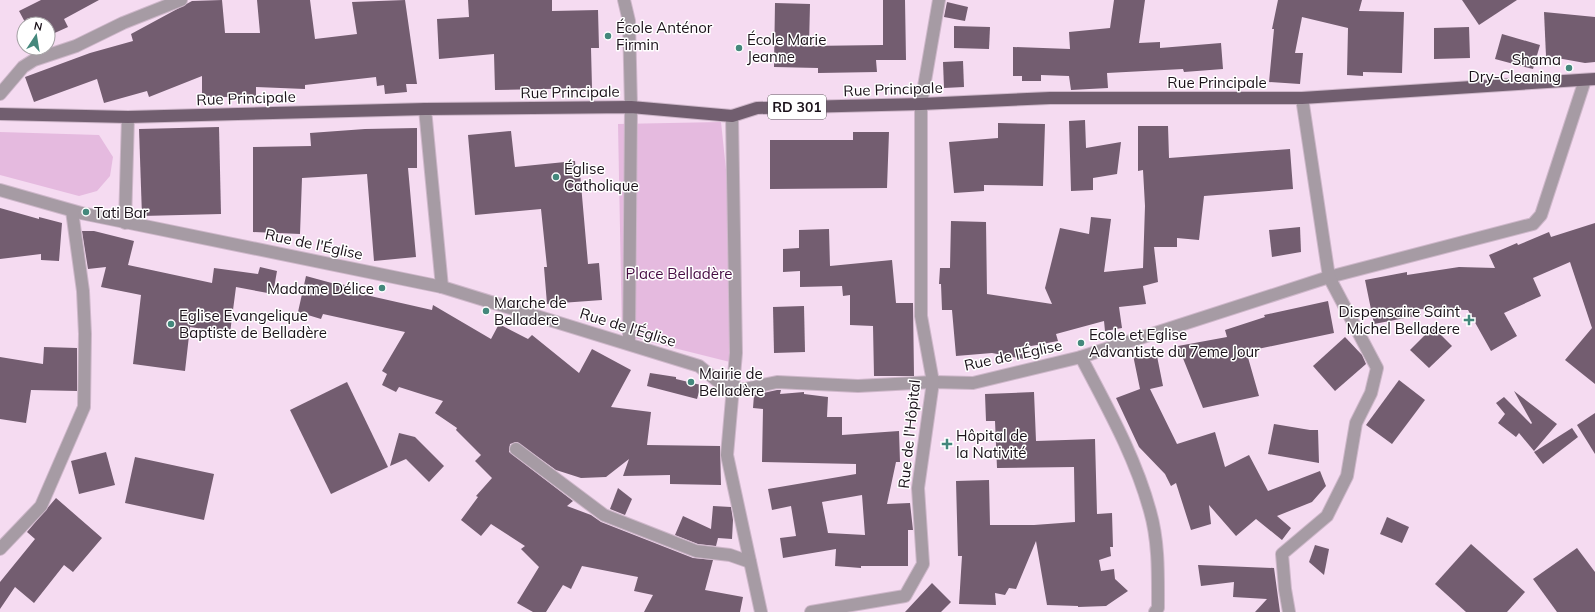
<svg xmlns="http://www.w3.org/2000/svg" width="1595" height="612" font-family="Mulish,sans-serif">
<rect width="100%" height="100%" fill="#f5dbf1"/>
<!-- green -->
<g fill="#e5badf">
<path d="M721 122 737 274 730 362 622 335 618 124Z"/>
<path d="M0 132 99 135 113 157 110 176 97 191 79 196 0 175Z"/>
</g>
<!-- building -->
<g fill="#735d70" fill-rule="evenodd">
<path d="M41 0H99L64 19 68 27 48 36V24H26L19 11Z"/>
<path d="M222 0 225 33H260L257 0H310L315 39 357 34 352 2 405 0 417 84H406L407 92 385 94 384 85 377 86 376 77 305 85V89L256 87V97H202V76L149 97 147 91 104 103 97 79 34 102 25 77 90 53 133 41 131 34 192 1Z"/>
<path d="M468 0H552V11L598 10 599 48H591L592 88 495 90 494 54 439 59 437 19 469 17Z"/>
<path d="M883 0H905L906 60H876L877 72 818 73V68L774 67 775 3 810 4 809 46 883 45Z"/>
<path d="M1114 0H1145L1139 43 1160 42V48L1221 43 1223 69 1184 72 1183 69 1107 73 1108 88 1071 90 1069 76 1041 75V81H1022V76H1013V47L1070 49 1069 32 1110 28Z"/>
<path d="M1278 0H1362L1359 11 1404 12 1402 73 1363 72V76L1347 75 1348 28 1302 17 1295 53H1303L1300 84 1269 82 1274 29H1272Z"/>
<path d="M1462 0H1517L1479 25Z"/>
<path d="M947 2 968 7 965 21 944 17Z"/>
<path d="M1544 12 1595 17V62L1585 63 1546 56Z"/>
<path d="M954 26 990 27 989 49 954 48Z"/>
<path d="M1469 27 1470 58 1434 59V28Z"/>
<path d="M1502 34 1540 45 1533 69 1495 59Z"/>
<path d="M963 61 964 87 944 88 943 62Z"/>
<path d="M1085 120 1086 148 1121 142 1117 174 1093 178V190L1071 191 1069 121Z"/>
<path d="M998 123 1045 124 1043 186 984 185V191L954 193 949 142 998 138Z"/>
<path d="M1138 126H1168L1169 158 1290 149 1293 189 1204 196 1199 240 1177 238V247H1154L1158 282 1143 286 1146 304 1119 307 1122 328 1105 331 1104 321 1056 334 1058 341 1026 347 1024 359 992 353 956 356 952 310H942L941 284H939L940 268H950L951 221 986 222 987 294 1052 304 1045 288 1060 228 1089 234 1091 217 1111 219 1104 272 1143 268 1145 206 1143 170 1138 171Z"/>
<path d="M219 127 221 214 142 216 139 129Z"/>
<path d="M417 128V168H408L416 257 374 261 367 174 302 178 300 234 253 232V147L311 146 310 133 365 129Z"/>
<path d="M511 131 515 167 575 161 576 174 580 173 588 264 599 263 602 300 547 304 544 267H547L541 209 475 215 468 135Z"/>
<path d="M853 132H889L887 188 770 189V140H853Z"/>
<path d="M0 208 39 219V217L62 223 59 261 41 260V254L0 259Z"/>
<path d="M1595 223V384L1565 360 1592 328 1570 262 1533 278 1541 296 1504 313 1517 336 1491 351 1468 310 1415 309 1421 315 1374 324 1365 280 1407 272V275L1459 267 1495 268 1489 255 1517 243 1518 245 1549 232 1551 237Z"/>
<path d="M1300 227 1301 252 1272 257 1269 230Z"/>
<path d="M829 229 830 266 892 260 896 303H913L914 376H874L873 326 850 325V295L843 296 842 286 800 287V271L783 272V249L799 248V230Z"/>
<path d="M82 231H94L134 241 128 265 212 283 214 268 258 274 260 267 277 271 273 294 236 287 230 333 190 327 185 371 133 364 141 295 101 287 106 267 88 269Z"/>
<path d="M306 276 339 285V284L357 287V293L432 310 433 305 491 339 499 324 528 339 532 335 579 373 592 349 631 370 611 407 651 412 647 445 720 446 721 485 670 484V475L623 476 629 459 606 477 581 478 556 470 517 442 510 444 509 452 573 501 567 506 591 515 601 522 693 558 713 560 705 590 743 597 740 612H644L653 595 634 591 638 577 582 566 571 589 563 585 546 612H533L517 603 539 567 521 549 525 546 491 524 481 536 461 520 478 497 476 496 492 478 475 461 481 455 456 430 457 428 435 413 443 401 399 387 396 392 382 385 387 374 382 371 405 332 323 314 321 319 298 312Z"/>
<path d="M1328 301 1334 333 1248 351 1249 354H1247L1259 396 1203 408 1178 346 1227 337 1225 330 1265 317 1264 315Z"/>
<path d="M804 306 805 352 774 353 773 307Z"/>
<path d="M1433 327 1452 346 1429 368 1410 350Z"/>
<path d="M1345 337 1362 355 1366 364 1335 391 1313 366Z"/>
<path d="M44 347 77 348V391L31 390 26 423 0 419V357L43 364Z"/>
<path d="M1156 351 1163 386 1150 389 1177 444 1215 432 1225 467 1249 455 1268 491 1320 471 1326 486 1312 502 1277 516 1291 528 1282 540 1256 519 1236 536 1209 505 1211 524 1191 530 1176 483 1171 486 1165 474 1139 447 1116 398 1140 389 1133 355Z"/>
<path d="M650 373 676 377V379L701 385 697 399 647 386Z"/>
<path d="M1399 380 1425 400 1392 444 1366 425Z"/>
<path d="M347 382 388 467 331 494 290 410Z"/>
<path d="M777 390H781L780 394 804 392V394L828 397 827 417H842V435L899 431 900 462H896L887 504 910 503 913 530H908V566H861V568L835 566 836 549 783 558 780 538 796 536 791 506 772 510 768 489 856 474V464L762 462 763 409 753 408 754 395ZM862 495 865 535 828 533 822 502Z"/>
<path d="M1514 391 1557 424 1534 451 1519 433 1516 437 1498 423 1505 414 1496 403 1504 397 1531 424 1532 423Z"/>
<path d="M1034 392 1036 441 1095 439 1097 514 1112 513 1113 547H1110L1111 556 1099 560 1101 571 1114 569 1115 579 1128 591 1106 606 1078 607V606L1047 605 1036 541 1016 589 1009 588 1005 595 995 593 996 605 959 604 962 556H958L956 481 989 480 990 525H1034L1075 522 1074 467 997 468 995 421H986L985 394Z"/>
<path d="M1595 413V454L1577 425Z"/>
<path d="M1274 424 1310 430H1318L1319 463 1268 454Z"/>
<path d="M1572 428 1578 437 1543 464 1534 452Z"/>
<path d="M399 433 415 437 444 466 429 482 406 459 390 466Z"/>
<path d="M106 452 115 485 79 494 71 461Z"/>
<path d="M135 457 214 474 204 520 125 503Z"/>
<path d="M618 488 632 499 625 515 610 509Z"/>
<path d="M56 498 102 538 73 572 64 565 34 603 15 587 0 609V582L35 539 27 532Z"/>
<path d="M713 506 731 507 733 520 732 539 718 538 716 546 698 544 675 535 683 516 711 529Z"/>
<path d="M1387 517 1409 527 1402 543 1380 534Z"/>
<path d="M1471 544 1525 592 1507 612H1466L1435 584Z"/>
<path d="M1315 545 1329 549 1324 575 1309 562Z"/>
<path d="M1577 548 1595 572V612H1557L1533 579Z"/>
<path d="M1198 565 1274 568 1280 612H1255L1267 599 1233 597 1234 582 1201 586Z"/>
<path d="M932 583 951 602 941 612H905Z"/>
</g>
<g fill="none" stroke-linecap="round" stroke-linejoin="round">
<!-- minor casing -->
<g stroke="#ceb7ca" stroke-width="14">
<g id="minor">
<path d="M624 0 629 21 631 107 629 343"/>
<path d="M0 94 23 67 34 60 76 46 123 23 181 0"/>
<path d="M425 109 442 287"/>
<path d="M732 116 736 353 727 455 761 612"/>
<path d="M0 190 81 213 442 287 699 366 731 392 777 382 858 386 933 382 973 383 1081 357 1329 277 1533 224 1541 215 1585 80"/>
<path d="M125 223 128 117"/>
<path d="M1081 357C1107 407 1135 456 1150 511 1159 542 1158 576 1158 608L1155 612"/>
<path d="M516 449 604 515 696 551 730 555 750 562"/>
<path d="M0 549 41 506 84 407 85 334 83 291 72 211"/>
<path d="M811 612 905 596 923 564 918 488 933 382 921 316V104L939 0"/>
<path d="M1289 612 1285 589 1282 554 1327 516 1347 476 1356 423 1371 393 1377 368 1329 277 1302 98"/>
</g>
</g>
<!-- major casing -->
<g stroke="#ceb7ca" stroke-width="14">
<path id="major" d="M0 114 128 117 425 109 631 107 732 116 757 108 921 104 1050 98H1302L1595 79"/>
</g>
<!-- minor -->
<use href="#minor" stroke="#a69ba4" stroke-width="12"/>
<!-- major -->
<use href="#major" stroke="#715e6f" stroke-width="12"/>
</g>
<!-- markers -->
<g fill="#44887c" stroke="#fff" stroke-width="1.5">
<circle cx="608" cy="36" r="4"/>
<circle cx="739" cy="48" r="4"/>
<circle cx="1569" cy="68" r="4"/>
<circle cx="556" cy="177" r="4"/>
<circle cx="86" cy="212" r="4"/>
<circle cx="382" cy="288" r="4"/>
<circle cx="486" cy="311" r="4"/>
<path d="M1467 314h4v4h4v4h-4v4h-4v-4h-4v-4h4z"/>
<circle cx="171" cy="324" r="4"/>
<circle cx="1081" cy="343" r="4"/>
<circle cx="691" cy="382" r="4"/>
<path d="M945 438h4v4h4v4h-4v4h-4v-4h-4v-4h4z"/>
</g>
<g text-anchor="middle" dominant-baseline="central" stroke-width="3" stroke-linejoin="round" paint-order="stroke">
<!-- shield labels -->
<rect fill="#fff" stroke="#5f585e" stroke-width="1" x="768" y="95" width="58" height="24" rx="3"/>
<g font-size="14" font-weight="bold" fill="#1a1119">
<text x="797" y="107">RD 301</text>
</g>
<!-- poi labels -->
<g font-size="15" fill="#1a1119" stroke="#fff" text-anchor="start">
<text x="616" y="27">École Anténor<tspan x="616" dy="17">Firmin</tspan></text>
<text x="747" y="39">École Marie<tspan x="747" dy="17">Jeanne</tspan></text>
<text x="1561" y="59" text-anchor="end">Shama<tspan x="1561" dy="17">Dry-Cleaning</tspan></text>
<text x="564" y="168">Église<tspan x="564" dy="17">Catholique</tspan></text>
<text x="94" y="212">Tati Bar</text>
<text x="374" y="288" text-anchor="end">Madame Délice</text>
<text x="494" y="302">Marche de<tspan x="494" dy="17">Belladere</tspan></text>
<text x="1460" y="311" text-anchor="end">Dispensaire Saint<tspan x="1460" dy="17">Michel Belladere</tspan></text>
<text x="179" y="315">Eglise Evangelique<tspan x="179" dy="17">Baptiste de Belladère</tspan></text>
<text x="1089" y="334">Ecole et Eglise<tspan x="1089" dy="17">Advantiste du 7eme Jour</tspan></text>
<text x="699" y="373">Mairie de<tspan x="699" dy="17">Belladère</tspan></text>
<text x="956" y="435">Hôpital de<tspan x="956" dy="17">la Nativité</tspan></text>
</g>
<!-- street labels -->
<g font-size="15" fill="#1a1119" stroke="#fff">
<text x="1217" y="82">Rue Principale</text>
<text transform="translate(893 89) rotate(-2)">Rue Principale</text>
<text transform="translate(570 92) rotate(-1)">Rue Principale</text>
<text transform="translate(246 98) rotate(-2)">Rue Principale</text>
<text transform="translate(314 244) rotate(12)">Rue de l'Église</text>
<text transform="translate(628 327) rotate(17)">Rue de l'Église</text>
<text transform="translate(1013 355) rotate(-12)">Rue de l'Église</text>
<text transform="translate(909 434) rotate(-84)">Rue de l'Hôpital</text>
</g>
<!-- park labels -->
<g font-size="15" fill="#450c42" stroke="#fff">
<text x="679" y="273">Place Belladère</text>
</g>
</g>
<!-- north arrow -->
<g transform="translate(36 36) rotate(12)"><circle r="19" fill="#ffffff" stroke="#a3a0a3"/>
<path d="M0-3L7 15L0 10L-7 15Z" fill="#44887c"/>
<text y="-6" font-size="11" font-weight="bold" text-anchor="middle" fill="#1a1119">N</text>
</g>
</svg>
